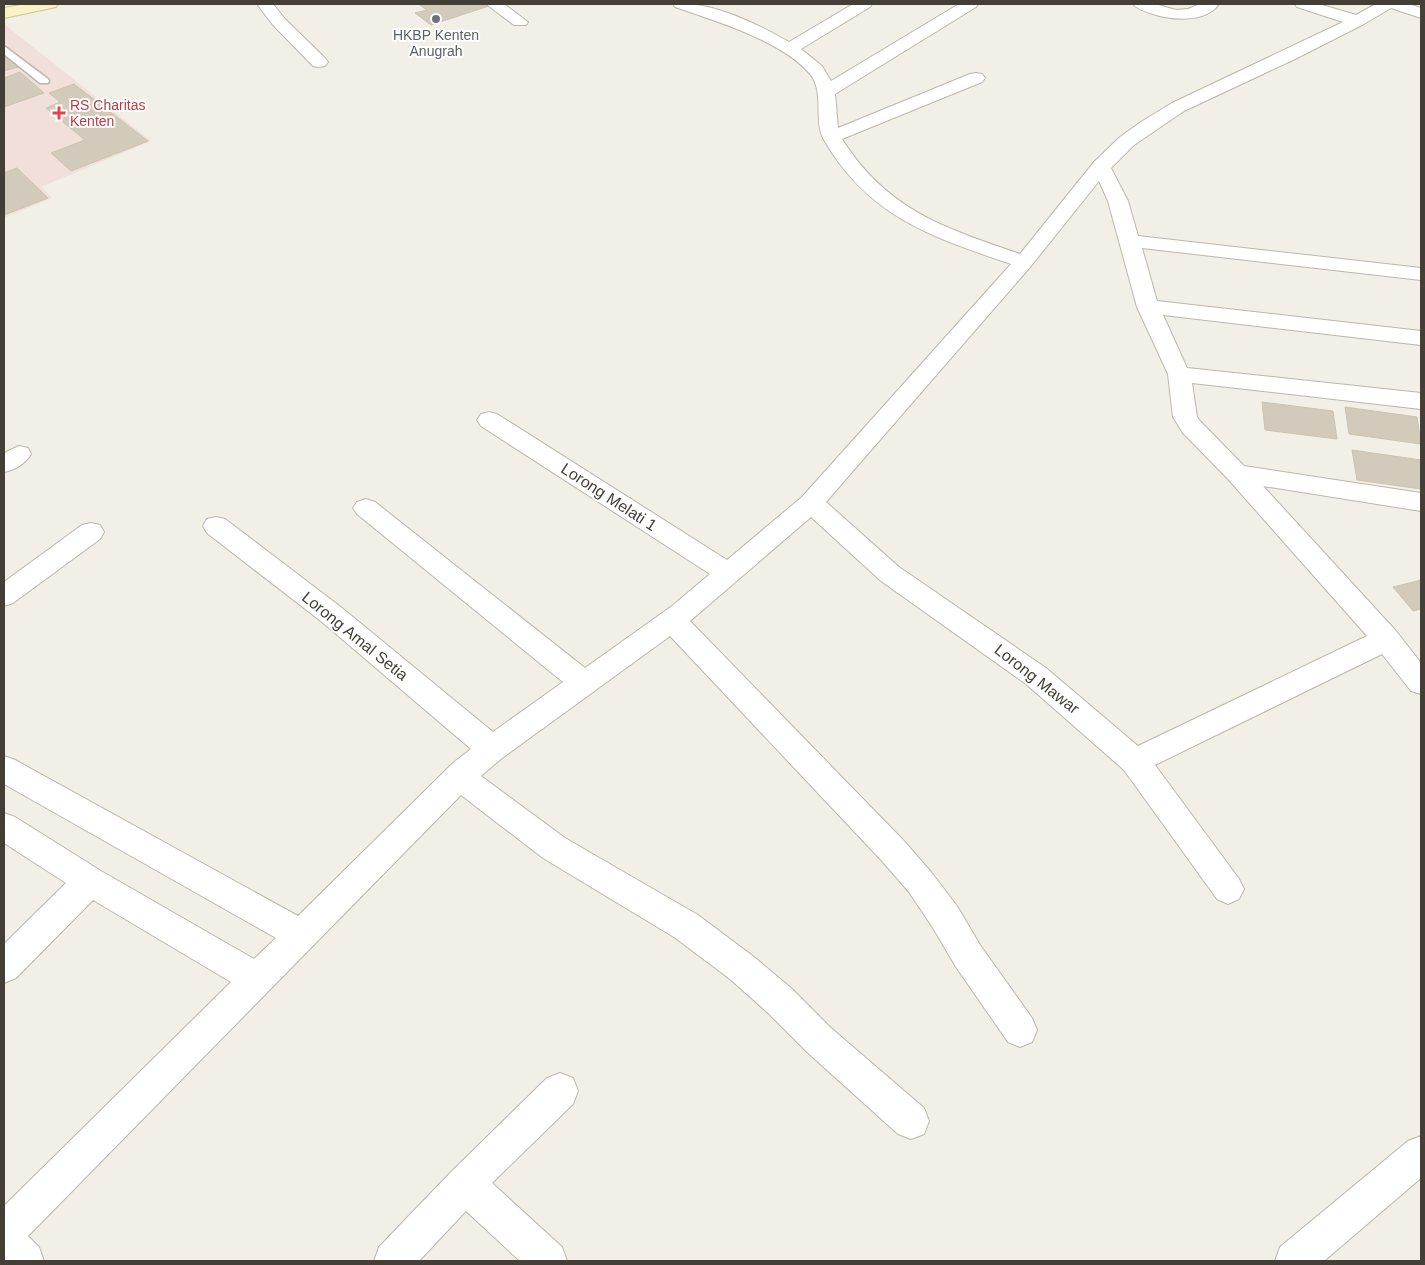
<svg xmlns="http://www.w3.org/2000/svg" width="1425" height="1265" font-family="Helvetica,sans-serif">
<rect width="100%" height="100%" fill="#f1efe6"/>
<!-- medical -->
<path fill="#f1dfda" d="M4 24 151 141 41 187 52 198 4 218Z"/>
<!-- building -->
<g fill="#d2cbbc" stroke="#ccc4b0">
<path d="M418 4H491L492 5 431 25 415 13 427 10Z"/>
<path d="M4 54 18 67 4 71Z"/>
<path d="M20 72 44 93 4 107V78Z"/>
<path d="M74 84 148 141 71 171 51 153 85 140 46 108 60 102 49 93Z"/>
<path d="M17 168 48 198 4 215V173Z"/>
<path d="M1262 402 1333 411 1337 439 1265 430Z"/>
<path d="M1345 407 1417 417 1421 444 1349 434Z"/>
<path d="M1352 450 1421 460V489L1357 480Z"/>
<path d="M1421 580V609L1413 611 1393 587Z"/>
</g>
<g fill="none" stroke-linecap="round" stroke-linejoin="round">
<!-- lane casing -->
<g stroke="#bcb7a9" stroke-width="3">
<path id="lane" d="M4 46 48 79 49 81 48 83H40L4 54Z"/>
</g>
<!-- street casing -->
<g stroke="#bcb7a9" stroke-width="2">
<g id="street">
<path d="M257 4H273L285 19 325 58 328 62 325 66 319 67 313 66 273 25Z"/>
<path d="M486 4H504L528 22 526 25H514Z"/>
<path d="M673 4C712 1 755 23 789 42L853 4H872L870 7 801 49 822 66 831 81 959 4H978L976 7 835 94 838 128 970 74 976 73 982 74 985 78 982 82 842 139C887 210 944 228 1020 254L1094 162 1120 137 1141 122 1172 103 1343 22 1297 7 1295 4H1319L1356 15 1376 4H1409L1421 8V18L1391 8 1364 24 1293 60 1184 111 1134 145 1111 168 1128 201 1138 236 1421 268V280L1142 248 1157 301 1421 331V345L1163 315 1187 368 1421 393V409L1192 383 1197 417 1200 421 1244 466 1421 493V511L1263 486 1396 631 1421 663V694L1411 691 1382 654 1155 765 1239 879 1244 889 1239 899 1228 904 1217 899 1124 770 1026 684 881 581 811 517 690 621 904 841 931 872 957 906 980 945 1032 1018 1037 1030 1032 1042 1020 1047 1008 1042 956 967 933 928 909 892 882 861 670 636 502 758 481 776 565 838 698 915 754 957 791 988 831 1028 924 1108 929 1121 924 1134 911 1139 898 1134 807 1052 767 1012 730 979 674 937 543 858 461 795 28 1236 39 1247 44 1261H4V1206L231 982 93 900 16 978 4 983V944L66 883 4 843V813L15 817 101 871 254 959 276 938 4 784V756L15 760 298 916 453 763 471 749 322 622 207 533 203 526 207 519 216 517 225 519 342 608 493 732 563 682 357 514 353 508 357 502 366 499 375 502 585 668 672 606 710 574 481 426 477 420 481 414 489 412 497 414 727 560 802 497 1011 264C931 237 868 216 824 140 813 121 825 92 810 74 782 41 716 21 675 7ZM1099 181 1108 201 1137 307 1168 374 1173 417 1183 433 1228 479 1367 636 1138 746 1046 668 899 567 826 502 1031 266Z"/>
<path d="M1133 4H1155L1176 10 1188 9 1200 4H1219C1205 24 1169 20 1150 13 1144 11 1137 9 1133 4Z"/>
<path d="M19 446 28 448 31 454C25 464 15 470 4 472V453Z"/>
<path d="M91 523 100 525 104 532 100 539 13 603 4 606V582L82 525Z"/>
<path d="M560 1073 573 1078 578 1091 573 1104 492 1183 562 1247 567 1261H520L466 1211 419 1261H374L379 1247 452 1171 547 1078Z"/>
<path d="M1421 1136V1178L1324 1261H1275L1280 1247 1408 1141Z"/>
</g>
</g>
<!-- secondary casing -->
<g stroke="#cec498" stroke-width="2">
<path id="secondary" d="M26 4H58L56 7 4 18V8Z"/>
</g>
<!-- lane -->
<use href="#lane" fill="#fff" fill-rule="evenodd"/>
<!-- street -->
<use href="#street" fill="#fff" fill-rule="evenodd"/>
<!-- secondary -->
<use href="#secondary" fill="#faf2c7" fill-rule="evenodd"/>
</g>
<!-- markers -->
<circle fill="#6b7280" stroke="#fff" stroke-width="2" cx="436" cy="19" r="5"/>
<path fill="#e0444e" stroke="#fff" stroke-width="2" d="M56.5 105.5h5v5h5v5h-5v5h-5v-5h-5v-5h5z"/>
<g text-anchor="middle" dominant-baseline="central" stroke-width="4" stroke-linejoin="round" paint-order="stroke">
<!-- far-worship labels -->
<g font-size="14" fill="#5b616d" stroke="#fff">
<text x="436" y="35">HKBP Kenten<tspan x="436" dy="16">Anugrah</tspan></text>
</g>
<!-- far-health labels -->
<g font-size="14" fill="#be3a42" stroke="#fff" text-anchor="start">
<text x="70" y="105">RS Charitas<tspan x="70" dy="16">Kenten</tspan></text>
</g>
<!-- street labels -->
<g font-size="16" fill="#433f36" stroke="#fff">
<text transform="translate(609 497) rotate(33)">Lorong Melati 1</text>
<text transform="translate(355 636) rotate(39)">Lorong Amal Setia</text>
<text transform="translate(1037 679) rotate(38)">Lorong Mawar</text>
</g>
</g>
<!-- border -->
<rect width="1425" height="1265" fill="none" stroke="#433f36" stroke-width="10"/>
</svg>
